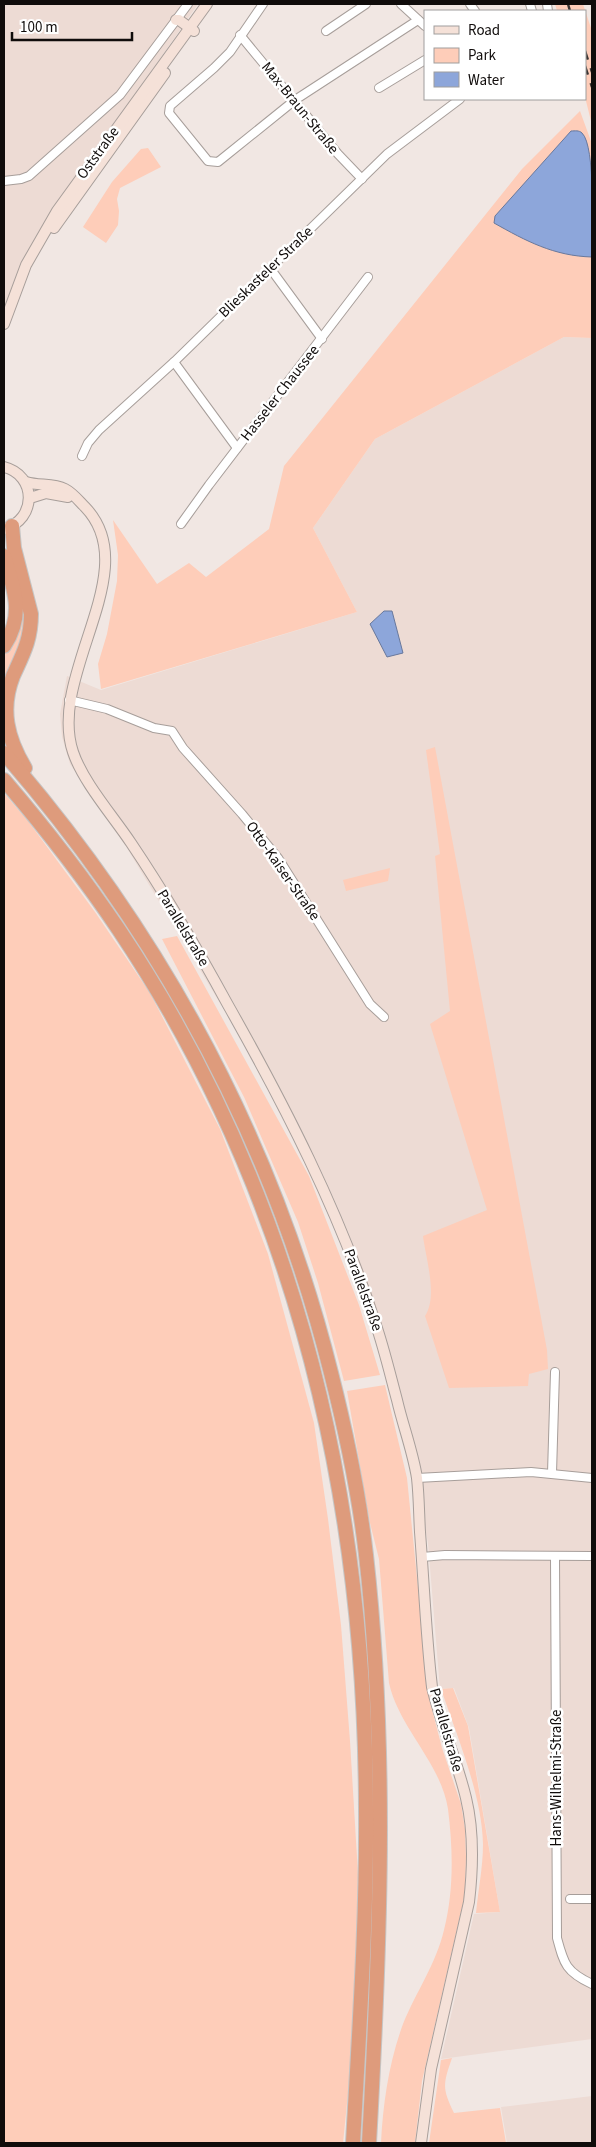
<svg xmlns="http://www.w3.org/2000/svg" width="596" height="2147" font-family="'Source Sans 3',sans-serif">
<rect width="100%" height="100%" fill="#f1e7e3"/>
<!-- built -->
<g fill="#eddbd4">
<path d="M4 4H198L31 245 4 317Z"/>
<path d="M564 337 592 338V2039L441 2059 474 1914 500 1912 469 1728 454 1688 440 1689 428 1543 416 1478 379 1326 323 1175 127 848 70 764 62 737 60 714 67 676 101 690 357 612 313 528 375 439Z"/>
<path d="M592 2096V2143H507L501 2107Z"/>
</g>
<!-- green -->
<g fill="#fecdb9">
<path d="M555 4H583L592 31V125L585 97V11H557Z"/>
<path d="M580 111 592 144V338L564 337 375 439 313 528 357 612 101 689 98 664 107 634 117 581 118 555 113 520 157 584 189 563 206 577 269 529 284 466 522 169Z"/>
<path d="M148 148 161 167 120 188 117 199 119 211 118 225 106 243 83 227 112 182 141 149Z"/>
<path d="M14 576 27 626 4 687V655L14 641 21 626V613Z"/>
<path d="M435 747 547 1350 548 1369 529 1374 528 1386 449 1388 425 1316C438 1297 426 1259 423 1236L487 1210 430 1024 450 1011 435 856 440 854 426 750Z"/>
<path d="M4 793 28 821 95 912 150 993 220 1129 268 1254 314 1423 328 1519 341 1625 350 1741 358 1874V1994L343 2143H4Z"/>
<path d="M390 868 388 881 346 891 343 880Z"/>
<path d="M177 936 309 1176 359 1305 380 1375 344 1381 318 1283 298 1222 244 1097 162 939Z"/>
<path d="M385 1385 407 1478 429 1698 442 1748 461 1804 465 1829 466 1857 465 1894 422 2081 415 2143H381C383 2103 389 2062 403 2024 416 1992 436 1964 444 1930 454 1891 453 1849 448 1809 441 1763 399 1728 389 1683L379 1559 370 1523 347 1391Z"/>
<path d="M453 1688 468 1726 500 1912 476 1913C478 1891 483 1867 483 1844 482 1795 457 1736 441 1689Z"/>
<path d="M452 2058C443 2084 442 2088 454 2113L500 2108 506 2143H429L441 2060Z"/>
</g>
<!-- water -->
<g fill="#8da6da" stroke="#68789c">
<path d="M571 131C575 131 579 130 582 133 596 146 592 234 592 257 554 256 526 241 494 223L495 216Z"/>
<path d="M384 611H392L403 653 387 657 370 624Z"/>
</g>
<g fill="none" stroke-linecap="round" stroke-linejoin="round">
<!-- street casing -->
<g stroke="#a79e9a" stroke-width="10">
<g id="street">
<path d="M263 4 230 52 214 68 170 106 169 113 208 161 218 162 295 100 418 20"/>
<path d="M401 4 425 26"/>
<path d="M470 4 475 11"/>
<path d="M530 4 532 11"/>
<path d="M547 4 548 11"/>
<path d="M326 31 366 4"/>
<path d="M240 35 338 154 362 179"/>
<path d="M379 88 425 60"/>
<path d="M4 181 21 179 29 176 120 95 188 4"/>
<path d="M270 268 322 339"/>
<path d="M174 362 237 448"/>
<path d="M82 456 88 443 99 430 174 362 387 154 460 99"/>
<path d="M181 524 209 485 368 277"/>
<path d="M69 700 107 709 154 728 172 731 183 748 242 814 278 858 370 1004 384 1017"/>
<path d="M552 1473 555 1372"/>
<path d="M417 1478 531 1472 592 1478"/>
<path d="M422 1557 445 1555 592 1556"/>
<path d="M555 1557 557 1938C564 1964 566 1972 592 1984"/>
<path d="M570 1899H592"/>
</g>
</g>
<!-- secondary casing -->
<g stroke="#a79e9a" stroke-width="12">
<g id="secondary">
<path d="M176 20H179L194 31"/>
<path d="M54 228 165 73"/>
<path d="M4 324 26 265 57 211 207 4"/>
<path d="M4 467C37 475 37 520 4 529"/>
<path d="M26 482C39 486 53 483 65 489 73 493 79 501 85 507 146 570 47 674 73 752 83 782 113 816 131 843 166 895 198 950 228 1005 285 1106 339 1211 375 1322 384 1348 390 1374 397 1400 403 1426 413 1452 417 1478 419 1496 419 1515 420 1532 424 1584 426 1636 432 1687 441 1725 457 1760 466 1798 474 1831 473 1868 469 1902L431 2069 421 2143"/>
<path d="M30 498 46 493 68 497"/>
</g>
</g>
<!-- highway casing -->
<g stroke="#c6c5c4" stroke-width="16">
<g id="highway">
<path d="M12 526 14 548 31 614C31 640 23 654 13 676 0 709 7 738 25 768"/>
<path d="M4 556C14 589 25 614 4 646"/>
<path d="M4 753C161 934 273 1140 331 1373 346 1432 359 1494 366 1555 388 1751 380 1947 369 2143"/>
<path d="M4 780C45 828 84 878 119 930 296 1194 365 1494 366 1808 367 1920 359 2032 353 2143"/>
</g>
</g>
<!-- street -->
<use href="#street" stroke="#fff" stroke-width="8"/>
<!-- secondary -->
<use href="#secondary" stroke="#f5e1d8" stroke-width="10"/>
<!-- highway -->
<use href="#highway" stroke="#de9b7c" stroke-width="14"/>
<!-- rail -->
<g stroke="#3a3533" stroke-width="2.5" stroke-dasharray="9 9" stroke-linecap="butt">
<path d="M568 4 570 11"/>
<path d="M585 51 592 72"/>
<path d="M585 66 592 87"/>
</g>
</g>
<g text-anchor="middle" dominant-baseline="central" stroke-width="5" stroke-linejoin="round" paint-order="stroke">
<!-- street labels -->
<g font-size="15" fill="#100c0b" stroke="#fff">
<text transform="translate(300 108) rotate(51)">Max-Braun-Straße</text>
<text transform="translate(98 153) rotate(-54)">Oststraße</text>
<text transform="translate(266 272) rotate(-44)">Blieskasteler Straße</text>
<text transform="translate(280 393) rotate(-52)">Hasseler Chaussee</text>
<text transform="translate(283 871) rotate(55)">Otto-Kaiser-Straße</text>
<text transform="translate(183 928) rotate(59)">Parallelstraße</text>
<text transform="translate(363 1290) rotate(70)">Parallelstraße</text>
<text transform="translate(446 1730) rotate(74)">Parallelstraße</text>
<text transform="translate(556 1778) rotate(-90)">Hans-Wilhelmi-Straße</text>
</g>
</g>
<!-- border -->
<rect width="596" height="2147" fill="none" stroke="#100c0b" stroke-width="10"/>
<!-- legend -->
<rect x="424" y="10" width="162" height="90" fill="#ffffff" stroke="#9f9e9d"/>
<rect x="434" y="26" width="25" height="8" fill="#f5e1d8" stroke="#9f9e9d"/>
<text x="468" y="35" font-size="15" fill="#100c0b">Road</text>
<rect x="434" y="48" width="25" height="15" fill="#fecdb9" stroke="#9f9e9d"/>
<text x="468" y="60" font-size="15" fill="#100c0b">Park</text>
<rect x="434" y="72" width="25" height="15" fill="#8da6da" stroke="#9f9e9d"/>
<text x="468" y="85" font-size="15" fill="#100c0b">Water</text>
<!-- scale -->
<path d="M12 32v8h120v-8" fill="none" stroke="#100c0b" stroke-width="2.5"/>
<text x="20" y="32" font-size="15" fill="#100c0b" stroke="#ffffff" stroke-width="4" paint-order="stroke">100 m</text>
</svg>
